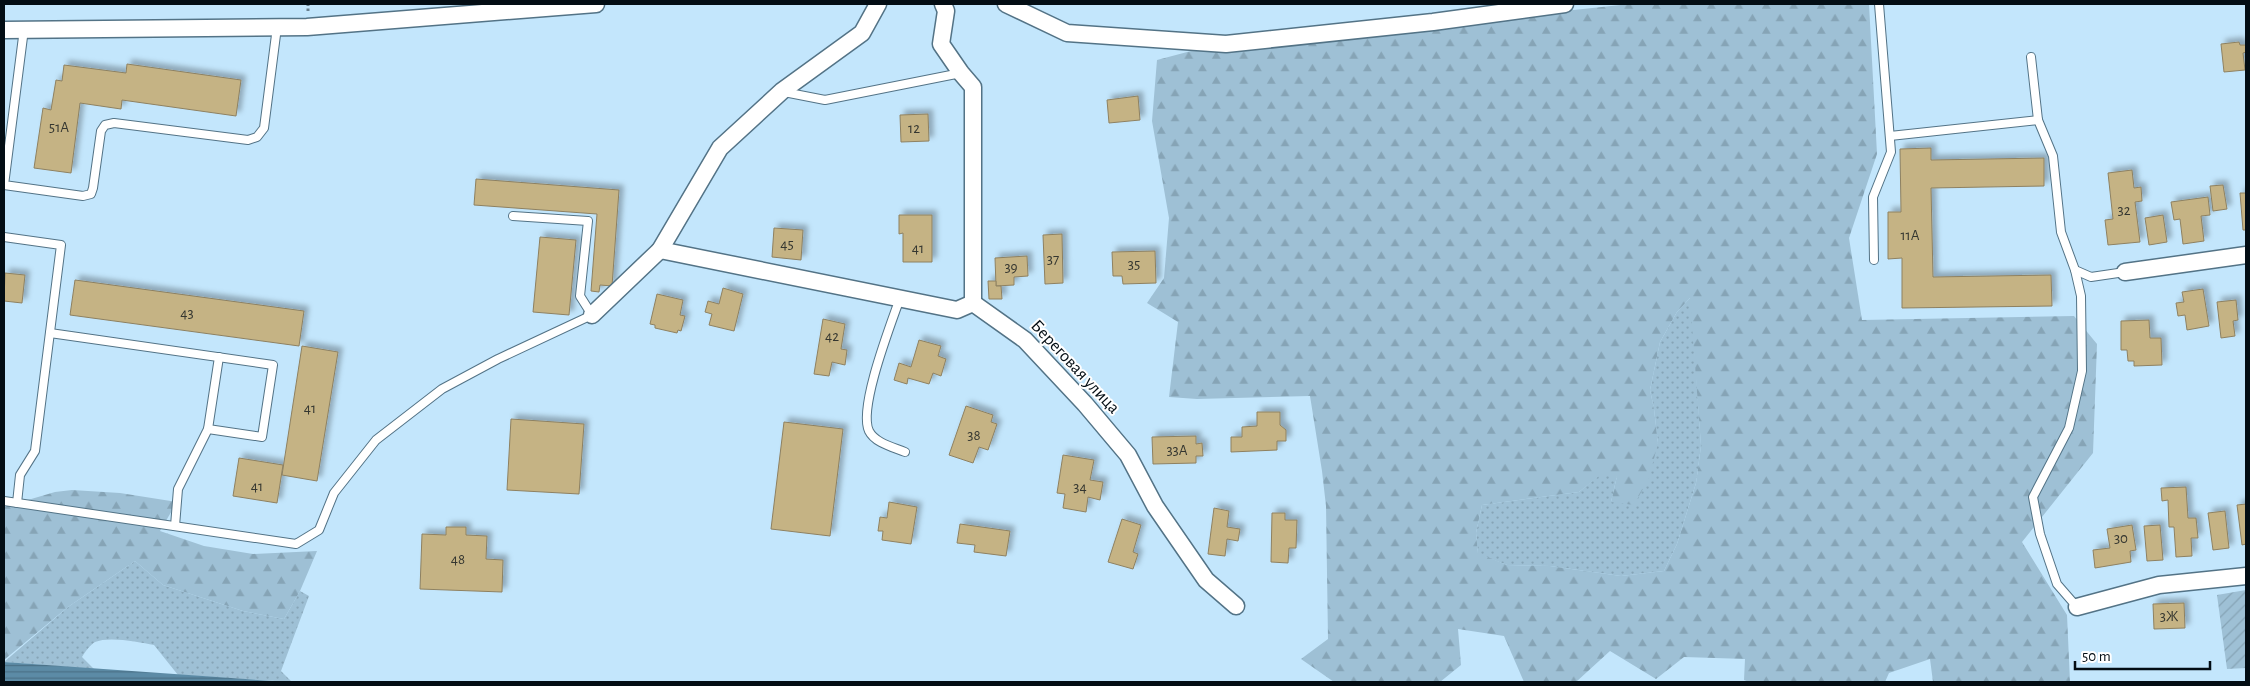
<svg xmlns="http://www.w3.org/2000/svg" width="2250" height="686" font-family="'Alegreya Sans',sans-serif">
<defs>
<pattern id="grass-dots" width="8" height="8" patternUnits="userSpaceOnUse" patternTransform="scale(1.25)"><rect width="8" height="8" fill="#9ec0d5"/><path d="M2 2h.1M6 6h.1" fill="none" stroke="#86a4b6" stroke-width="1.8" stroke-linecap="round"/></pattern>
<pattern id="forest-firs" width="22" height="20" patternUnits="userSpaceOnUse" patternTransform="scale(1.25)"><rect width="22" height="20" fill="#9ec0d5"/><path d="M5 1l3.5 6h-7zM16 11l3.5 6h-7z" fill="#86a4b6"/></pattern>
<pattern id="garden-furrows" width="10" height="10" patternUnits="userSpaceOnUse" patternTransform="scale(1.25)"><rect width="10" height="10" fill="#9ec0d5"/><path d="M-1 1l2-2M0 10L10 0M9 11l2-2" fill="none" stroke="#86a4b6"/></pattern>
<pattern id="water-rules" width="6" height="5" patternUnits="userSpaceOnUse" patternTransform="scale(1.25)"><rect width="6" height="5" fill="#5c8ba6"/><path d="M0 2.5h6" fill="none" stroke="#4a7086"/></pattern>
<filter id="shadow"><feDropShadow dx="4.5" dy="-4.5" stdDeviation="2.5" flood-color="#0004"/></filter>
</defs>
<rect width="100%" height="100%" fill="#c3e6fc"/>
<!-- grass -->
<g fill="url(#grass-dots)">
<path d="M1691 297 1701 446 1696 483 1677 544 1664 571 1621 576 1550 566 1507 565 1478 554 1476 533 1482 505 1579 492 1598 476H1617L1611 502 1658 443 1654 409 1650 390 1660 342 1677 312Z"/>
<path d="M135 561 163 585 243 611 284 619 300 591 309 596 281 671 292 682 178 675 154 645C139 642 109 636 95 642 90 645 85 652 82 657L94 669 4 662 68 607Z"/>
</g>
<!-- forest -->
<g fill="url(#forest-firs)" fill-rule="evenodd">
<path d="M1630 4H1869L1877 154 1849 238 1862 320 2074 316 2097 344 2093 453 2022 542 2067 615 2070 682H1933L1930 659 1889 673 1885 682H1749L1744 680 1745 659 1684 657 1656 679 1610 651 1576 682H1524L1504 636 1458 629 1461 665 1440 682H1334L1301 659 1328 639 1326 506 1322 471 1310 396 1197 399 1169 397 1178 322 1147 303 1164 278 1169 218 1152 121 1157 60 1191 51ZM1690 298 1701 446 1696 483 1677 544 1664 571 1621 576 1550 566 1507 565 1478 553 1476 533 1482 505 1579 492 1599 476H1617L1611 502 1634 505 1649 478 1658 443 1654 409 1650 390 1660 342 1677 312Z"/>
<path d="M72 490 120 493 177 502 160 531 204 546 253 554 317 551 300 591 284 619 243 611 163 585 135 561 68 607 4 660V507L55 492Z"/>
</g>
<!-- garden -->
<path fill="url(#garden-furrows)" d="M2246 590V668L2227 669 2217 595Z"/>
<!-- water -->
<path fill="url(#water-rules)" d="M4 662 287 682H4Z"/>
<!-- building -->
<g fill="#c5b384" stroke="#8e8161" filter="url(#shadow)">
<path d="M2239 42 2240 45H2246V52L2243 53 2245 70 2224 72 2221 44Z"/>
<path d="M127 64 241 80 236 116 122 100 121 109 80 103 71 173 34 168 43 108 51 110 56 80 62 81 64 65 126 73Z"/>
<path d="M1138 96 1140 120 1109 123 1107 100Z"/>
<path d="M928 114 929 141 901 142 900 115Z"/>
<path d="M1931 148V160L2044 158V186L1931 188 1933 277 2051 275 2052 306 1902 308V258L1888 259V212H1901L1900 149Z"/>
<path d="M2132 170 2134 188 2141 187 2142 201 2135 202 2140 242 2108 245 2105 220 2113 219 2108 173Z"/>
<path d="M476 179 619 190 612 286 600 285 599 292 591 291 597 214 474 205Z"/>
<path d="M2223 185 2227 209 2213 211 2210 186Z"/>
<path d="M2240 193H2246V230H2243Z"/>
<path d="M2208 197 2210 215 2201 216 2204 241 2183 244 2180 219 2174 220 2171 202Z"/>
<path d="M899 215H932V262H903V233L899 234Z"/>
<path d="M2163 215 2167 242 2149 245 2145 218Z"/>
<path d="M774 228 803 230 801 260 772 257Z"/>
<path d="M1062 234 1063 283 1045 284 1043 235Z"/>
<path d="M540 237 576 240 569 315 533 312Z"/>
<path d="M1155 251 1156 283 1123 284 1122 276H1113L1112 252Z"/>
<path d="M1027 256 1028 276 1014 277V285L996 286 995 258Z"/>
<path d="M5 273 25 275 22 303 4 301Z"/>
<path d="M75 280 304 311 299 346 70 315Z"/>
<path d="M988 281H996V286H1001L1002 299H989Z"/>
<path d="M723 288 743 294 734 331 709 325 712 314 705 312 708 301 719 304Z"/>
<path d="M2203 289 2209 326 2187 330 2185 315 2178 316 2176 303 2184 302 2182 292Z"/>
<path d="M657 294 683 300 680 315 685 316 681 331 678 330 677 333 655 328V325L650 324Z"/>
<path d="M2236 300 2238 320 2233 321 2235 336 2221 338 2217 302Z"/>
<path d="M823 319 845 324 841 349 847 350 845 365 832 362 829 376 814 374Z"/>
<path d="M2149 320 2150 338H2161L2162 365 2134 366V361H2128L2127 350H2121V321Z"/>
<path d="M919 340 941 346 938 356 946 359 941 376 933 373 929 384 908 378 907 384 894 380 899 363 911 367Z"/>
<path d="M302 346 338 352 317 481 282 475Z"/>
<path d="M966 406 993 415 991 422 997 424 988 450 979 447 973 463 949 455Z"/>
<path d="M1257 412H1280V425L1286 430V441H1277V450L1231 452V437H1242V427L1257 426Z"/>
<path d="M511 419 584 424 579 494 507 490Z"/>
<path d="M784 422 843 429 830 536 771 529Z"/>
<path d="M1196 436V444L1202 443 1203 456H1196V463L1153 464 1152 437Z"/>
<path d="M1063 455 1094 460 1090 480 1103 482 1100 500 1088 497 1086 512 1063 508 1065 494 1057 493Z"/>
<path d="M239 458 283 465 277 503 233 496Z"/>
<path d="M2186 487 2188 518H2196L2198 538H2191L2192 556 2176 557 2174 527H2169L2168 500 2162 501 2161 488Z"/>
<path d="M889 502 917 507 911 544 882 540 883 531H878L880 517 887 518Z"/>
<path d="M2246 504V544L2242 545 2237 505Z"/>
<path d="M1214 508 1229 511 1227 527 1240 529 1238 541 1227 539 1225 556 1208 554Z"/>
<path d="M2225 511 2229 548 2213 550 2208 513Z"/>
<path d="M1272 513H1285V520H1297L1296 548H1289L1288 563 1271 562Z"/>
<path d="M1122 519 1141 525 1133 552 1138 554 1133 569 1108 562Z"/>
<path d="M960 524 1010 531 1006 556 974 552 975 545 957 543Z"/>
<path d="M2132 525 2136 550 2130 551 2131 562 2095 568 2093 550 2110 548 2107 529Z"/>
<path d="M2160 525 2163 560 2147 561 2144 526Z"/>
<path d="M446 527H466V535L487 536 486 559 503 560 502 592 420 589 422 534 446 535Z"/>
<path d="M2184 603 2185 628 2154 629 2153 604Z"/>
</g>
<g fill="none" stroke-linecap="round" stroke-linejoin="round">
<!-- service casing -->
<g stroke="#537386" stroke-width="10">
<g id="service">
<path d="M24 29 4 185 83 196 91 194 93 188 101 131 105 125 114 123 248 140 257 137 264 128 277 27"/>
<path d="M2031 57 2038 120 2053 156 2061 232 2075 270 2091 277 2125 272"/>
<path d="M784 92 825 100 961 73"/>
<path d="M1890 136 2038 120"/>
<path d="M4 237 61 245 35 451 20 475 17 503"/>
<path d="M1874 260 1873 197 1891 152 1879 4"/>
<path d="M2075 270 2081 296 2082 371 2069 428 2033 497 2040 534 2057 584 2077 607"/>
<path d="M900 298C891 324 858 408 869 431 875 443 893 447 905 452"/>
<path d="M50 333 273 365 262 437 208 429"/>
<path d="M4 501 296 544 319 530 334 493 376 440 442 389 498 359 592 315 580 296 588 221 513 216"/>
<path d="M175 526 178 489 208 429 219 357"/>
</g>
</g>
<!-- minor casing -->
<g stroke="#537386" stroke-width="19">
<g id="minor">
<path d="M943 4 946 11 941 44 961 73 973 87V303"/>
<path d="M1006 4 1067 33 1226 44 1433 22 1565 4"/>
<path d="M4 30 307 27 596 4"/>
<path d="M660 250 957 310 973 303 1025 340 1085 404 1128 455 1155 506 1206 580 1236 606"/>
<path d="M2125 272 2246 255"/>
<path d="M592 315 660 250 720 148 782 91 862 33 878 4"/>
<path d="M2077 607 2159 585 2246 576"/>
</g>
</g>
<!-- path -->
<path stroke="#687f8e" stroke-width="3" stroke-dasharray="2.5 2.5" stroke-linecap="butt" d="M308 11V4"/>
<!-- service -->
<use href="#service" stroke="#fff" stroke-width="8"/>
<!-- minor -->
<use href="#minor" stroke="#fff" stroke-width="16"/>
</g>
<g text-anchor="middle" dominant-baseline="central" stroke-width="4" stroke-linejoin="round" paint-order="stroke">
<!-- number labels -->
<g font-size="15" fill="#343630">
<text x="59" y="127">51А</text>
<text x="914" y="128">12</text>
<text x="2124" y="210">32</text>
<text x="1910" y="235">11А</text>
<text x="787" y="244">45</text>
<text x="918" y="248">41</text>
<text x="1053" y="259">37</text>
<text x="1134" y="264">35</text>
<text x="1011" y="267">39</text>
<text x="187" y="313">43</text>
<text x="832" y="336">42</text>
<text x="310" y="408">41</text>
<text x="974" y="435">38</text>
<text x="1177" y="450">33А</text>
<text x="257" y="486">41</text>
<text x="1080" y="487">34</text>
<text x="2121" y="538">30</text>
<text x="458" y="559">48</text>
<text x="2169" y="616">3Ж</text>
</g>
<!-- street labels -->
<g font-size="18" fill="#030d14" stroke="#fff">
<text transform="translate(1075 367) rotate(47)">Береговая улица</text>
</g>
</g>
<!-- border -->
<rect width="2250" height="686" fill="none" stroke="#030d14" stroke-width="10"/>
<!-- scale -->
<path d="M2075 661v8h135v-8" fill="none" stroke="#030d14" stroke-width="2.5"/>
<text x="2082" y="661" font-size="15" fill="#030d14" stroke="#ffffff" stroke-width="4" paint-order="stroke">50 m</text>
</svg>
